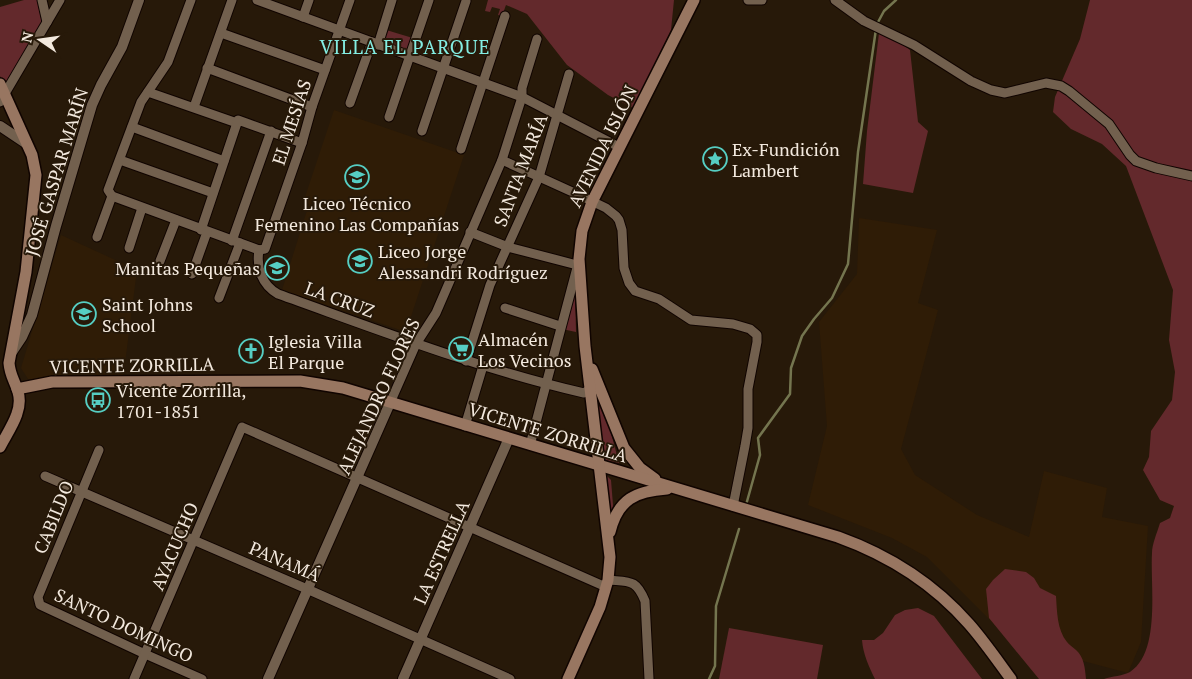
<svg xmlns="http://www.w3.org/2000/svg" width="1192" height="679" font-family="'PT Serif',serif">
<rect width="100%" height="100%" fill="#271909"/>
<!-- built -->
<g fill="#2f1c06">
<path d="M334 110 464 155 406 332 282 290 309 204 304 200Z"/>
<path d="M859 218 937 230 918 303 938 310 901 449 915 475 977 515 1029 537 1044 471 1107 488 1102 517 1148 526 1141 642 1128 673 1083 661 1001 631 927 557 892 538 808 505 827 426 819 322 857 274Z"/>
<path d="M61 235 137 270 123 379H28L21 368Z"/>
</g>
<!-- green -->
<g fill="#63292c">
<path d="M24 0H37L42 23 5 87 0 76V7Z"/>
<path d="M488 0H674L671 30 633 108 608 95 567 65 527 14 506 5 502 16 498 15 500 9 492 7 490 12 485 11Z"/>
<path d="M1090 0H1192V679H1104C1112 676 1123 676 1130 672 1161 652 1150 585 1152 553 1152 544 1157 533 1160 523L1170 518 1174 506 1160 500 1143 470 1149 457 1151 431 1172 400 1175 372 1169 340 1173 290 1126 166 1102 144 1071 129 1053 112 1055 97 1080 39Z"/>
<path d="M383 29 416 39 411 56 378 45Z"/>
<path d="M879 33 891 36 910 50 918 122 928 131 913 193 863 184 867 131Z"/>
<path d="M575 289 576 332 562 329Z"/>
<path d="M601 402 606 414 619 463 605 460C603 443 594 418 601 402Z"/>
<path d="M604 473 611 480 613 505 612 516Z"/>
<path d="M1005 569 1026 572 1034 578 1040 588 1056 596C1057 611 1057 630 1067 642 1069 645 1073 647 1076 650 1084 657 1085 668 1086 679H1039L989 618 986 589 993 580Z"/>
<path d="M918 608 934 616 982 679H875C869 667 863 654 862 640H874L883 633 895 615 905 610Z"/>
<path d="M729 628 823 645 817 679H719Z"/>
</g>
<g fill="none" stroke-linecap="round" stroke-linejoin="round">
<!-- stream -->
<g stroke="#74754f" stroke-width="2.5">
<path d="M877 24 884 11 896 0"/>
<path d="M746 505 760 455 758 438 790 394 791 368 802 336 814 319 832 298 848 264 858 152 876 29"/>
<path d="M709 679 715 666 716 606 739 529"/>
</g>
<!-- minor casing -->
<g stroke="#100400" stroke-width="11">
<g id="minor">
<path d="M42 0 47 22"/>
<path d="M257 0 522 97 619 147"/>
<path d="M748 0H762"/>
<path d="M835 0 864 21 914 45 971 81 991 90 1005 93 1046 83 1061 86 1069 91 1109 124 1130 155 1136 161 1156 168 1192 176"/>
<path d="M303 17 309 0"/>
<path d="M221 33 325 70"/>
<path d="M378 45 392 0"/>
<path d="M207 68 312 107"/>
<path d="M148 92 237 123"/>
<path d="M0 102 60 0"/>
<path d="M350 103 372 42"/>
<path d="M194 107 232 0"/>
<path d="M389 117 429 0"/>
<path d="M132 127 224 161"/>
<path d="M422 131 466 1"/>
<path d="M461 149 505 16"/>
<path d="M120 160 213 193"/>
<path d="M502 160 579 195 606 208 616 216 619 220 622 230 624 268 629 283 635 291 659 299 691 320 733 324 750 329 757 335V342L748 389V428L745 446 733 506"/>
<path d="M112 196 259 250"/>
<path d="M201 230 238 120 302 143"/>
<path d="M470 232 508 247 577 265"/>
<path d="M97 237 112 196 108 190 141 102 168 62 191 0"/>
<path d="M232 241 271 131"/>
<path d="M129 248 142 208"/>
<path d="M259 250C256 268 262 285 278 294 379 330 479 369 584 393L590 389"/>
<path d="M259 250 265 249 302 143 312 107 350 0"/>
<path d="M160 261 176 220"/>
<path d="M192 274 207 232"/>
<path d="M219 298 240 243"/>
<path d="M505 308 560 326"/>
<path d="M466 361 490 285 539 177 569 74"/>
<path d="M390 403 416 344 436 313 502 160 522 97V88L537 39"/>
<path d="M465 426 483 366"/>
<path d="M530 445 578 264"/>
<path d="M99 450 38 597 40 605 145 654 202 679"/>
<path d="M45 476 307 589 510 679"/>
<path d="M608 580C630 582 636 579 645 601L649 679"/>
<path d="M134 679 242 427 606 587"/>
</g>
</g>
<!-- tertiary casing -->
<g stroke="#100400" stroke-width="12">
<g id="tertiary">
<path d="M0 126 27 144"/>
<path d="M12 352 22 337 32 315 56 226 92 105 101 85 122 47 139 0"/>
<path d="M268 679 390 403"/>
<path d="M403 679 509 438"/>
</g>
</g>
<!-- secondary casing -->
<g stroke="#100400" stroke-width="14">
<g id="secondary">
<path d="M0 84 32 155 36 175 26 272 9 363C10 376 15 381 18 392 24 411 8 431 0 447"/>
<path d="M592 369 624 448 640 468 655 479"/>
<path d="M17 389 52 382 300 381 343 388 838 537C888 555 933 583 969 624 984 641 997 660 1011 679"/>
<path d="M610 532C618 499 636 491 667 489"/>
<path d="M568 679 600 607 608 580 610 557 585 346 579 259 582 231 592 202 694 0"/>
</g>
</g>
<!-- minor -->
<use href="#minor" stroke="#72604e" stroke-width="9"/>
<!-- tertiary -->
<use href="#tertiary" stroke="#72604e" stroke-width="10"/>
<!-- secondary -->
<use href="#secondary" stroke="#987661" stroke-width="11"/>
</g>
<!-- icons -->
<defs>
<g id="sight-ring" transform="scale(1.25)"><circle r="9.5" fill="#271909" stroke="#56cec3" stroke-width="1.5"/><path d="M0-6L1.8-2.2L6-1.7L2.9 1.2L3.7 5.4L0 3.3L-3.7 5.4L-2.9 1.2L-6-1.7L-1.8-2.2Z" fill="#56cec3"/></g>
<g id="school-ring" transform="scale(1.25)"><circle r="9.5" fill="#271909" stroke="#56cec3" stroke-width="1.5"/><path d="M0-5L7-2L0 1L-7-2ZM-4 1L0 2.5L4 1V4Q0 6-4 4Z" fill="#56cec3"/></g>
<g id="supermarket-ring" transform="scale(1.25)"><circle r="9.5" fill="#271909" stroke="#56cec3" stroke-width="1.5"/><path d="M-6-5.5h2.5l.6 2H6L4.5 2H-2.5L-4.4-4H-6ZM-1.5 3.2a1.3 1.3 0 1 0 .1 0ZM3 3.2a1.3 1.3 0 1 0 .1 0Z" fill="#56cec3"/></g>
<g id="church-ring" transform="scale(1.25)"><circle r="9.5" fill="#271909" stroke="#56cec3" stroke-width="1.5"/><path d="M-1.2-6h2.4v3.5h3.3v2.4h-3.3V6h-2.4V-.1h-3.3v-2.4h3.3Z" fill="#56cec3"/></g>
<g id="bus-ring" transform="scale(1.25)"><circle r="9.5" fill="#271909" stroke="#56cec3" stroke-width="1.5"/><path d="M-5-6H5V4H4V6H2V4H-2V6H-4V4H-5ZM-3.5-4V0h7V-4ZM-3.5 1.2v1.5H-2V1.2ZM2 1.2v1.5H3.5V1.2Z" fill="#56cec3"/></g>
</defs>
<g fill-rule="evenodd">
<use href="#sight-ring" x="715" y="159"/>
<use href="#school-ring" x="357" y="177"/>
<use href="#school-ring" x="360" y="261"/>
<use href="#school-ring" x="277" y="268"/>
<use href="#school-ring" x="84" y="314"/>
<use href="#supermarket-ring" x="461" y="349"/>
<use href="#church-ring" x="251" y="351"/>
<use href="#bus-ring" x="98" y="400"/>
</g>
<g text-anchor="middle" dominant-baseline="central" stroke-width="4" stroke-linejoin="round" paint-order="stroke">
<!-- street labels -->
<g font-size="18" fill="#f3e9de" stroke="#271909">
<text transform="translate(291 122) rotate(-72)">EL MESÍAS</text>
<text transform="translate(602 146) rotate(-64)">AVENIDA ISLÓN</text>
<text transform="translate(520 170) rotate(-69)">SANTA MARÍA</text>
<text transform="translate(56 172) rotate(-73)">JOSÉ GASPAR MARÍN</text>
<text transform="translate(340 299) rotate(20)">LA CRUZ</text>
<text transform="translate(132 365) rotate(-1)">VICENTE ZORRILLA</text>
<text transform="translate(378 396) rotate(-65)">ALEJANDRO FLORES</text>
<text transform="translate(548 432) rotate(17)">VICENTE ZORRILLA</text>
<text transform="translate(53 517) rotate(-68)">CABILDO</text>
<text transform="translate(174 546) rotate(-67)">AYACUCHO</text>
<text transform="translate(441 552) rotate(-66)">LA ESTRELLA</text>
<text transform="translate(285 561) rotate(23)">PANAMÁ</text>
<text transform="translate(124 625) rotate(25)">SANTO DOMINGO</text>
</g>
<!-- poi labels -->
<g font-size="18" fill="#f3e9de" stroke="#271909" text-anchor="start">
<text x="732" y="149">Ex-Fundición<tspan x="732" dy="21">Lambert</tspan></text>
<text x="357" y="203" text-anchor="middle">Liceo Técnico<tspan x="357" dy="21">Femenino Las Compañías</tspan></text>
<text x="378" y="251">Liceo Jorge<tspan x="378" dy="21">Alessandri Rodríguez</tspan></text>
<text x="260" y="268" text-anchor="end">Manitas Pequeñas</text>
<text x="102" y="304">Saint Johns<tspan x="102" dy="21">School</tspan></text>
<text x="478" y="339">Almacén<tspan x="478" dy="21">Los Vecinos</tspan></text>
<text x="268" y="341">Iglesia Villa<tspan x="268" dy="21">El Parque</tspan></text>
<text x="116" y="390">Vicente Zorrilla,<tspan x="116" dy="21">1701-1851</tspan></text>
</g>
<!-- neighbourhood labels -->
<g font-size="19" letter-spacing="1" fill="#84eee3" stroke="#271909">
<text x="405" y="46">VILLA EL PARQUE</text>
</g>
</g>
<!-- north arrow -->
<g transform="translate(40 40) rotate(283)" stroke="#271909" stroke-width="4" paint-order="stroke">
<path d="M0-4L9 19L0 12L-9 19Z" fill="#f3e9de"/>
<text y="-8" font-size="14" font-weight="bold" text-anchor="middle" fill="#f3e9de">N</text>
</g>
</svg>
